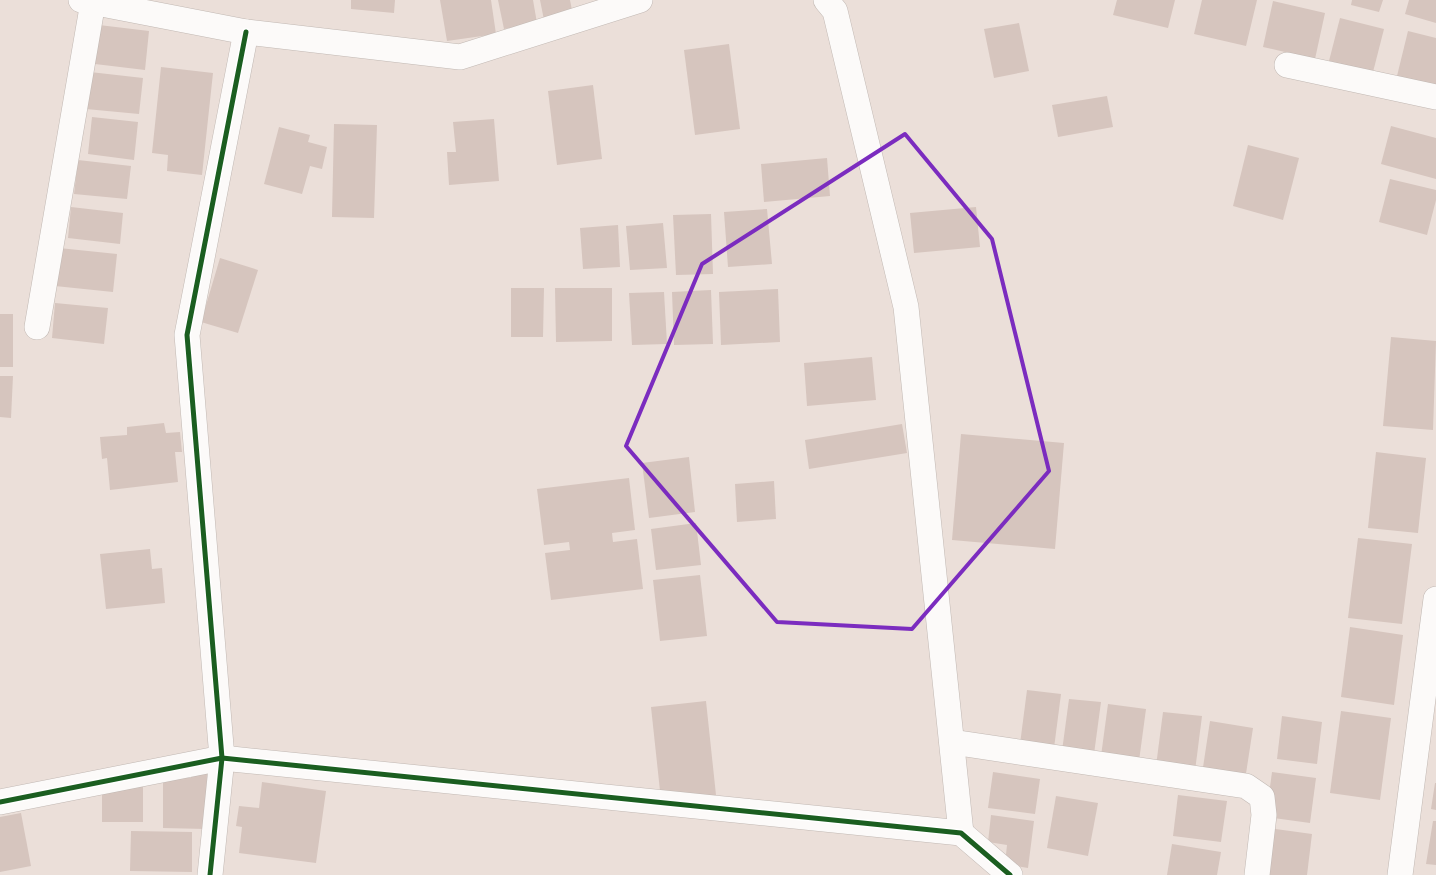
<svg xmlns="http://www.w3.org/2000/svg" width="1436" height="875" font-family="Karla,sans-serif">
<rect width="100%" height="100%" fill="#ebdfd9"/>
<!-- building -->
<g fill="#d6c5be">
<path d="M351 0H395L394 13 351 9Z"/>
<path d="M440 0H491L496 34 447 41Z"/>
<path d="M498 0H533L537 23 504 29Z"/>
<path d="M540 0H570L573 15 544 20Z"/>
<path d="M1117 0H1175L1168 28 1113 15Z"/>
<path d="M1202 0H1257L1246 46 1194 34Z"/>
<path d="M1352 0H1383L1379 12 1351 5Z"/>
<path d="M1409 0H1436V23L1405 14Z"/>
<path d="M1273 1 1325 13 1315 59 1263 47Z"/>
<path d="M1340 18 1384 29 1373 72 1329 61Z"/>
<path d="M1019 23 1029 71 994 78 984 29Z"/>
<path d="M99 25 149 31 145 70 95 64Z"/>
<path d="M1408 31 1436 38V86L1397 76Z"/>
<path d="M729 44 740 129 695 135 684 50Z"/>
<path d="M161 67 213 73 202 175 167 171 168 155 152 153Z"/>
<path d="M90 72 143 78 139 114 86 109Z"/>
<path d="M593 85 602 159 557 165 548 91Z"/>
<path d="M1107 96 1113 127 1058 137 1052 105Z"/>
<path d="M92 117 138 122 134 160 88 154Z"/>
<path d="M494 119 499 181 449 185 447 152H456L453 122Z"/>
<path d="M334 124 377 125 374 218 332 217Z"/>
<path d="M1391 126 1436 138V179L1381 164Z"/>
<path d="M279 127 310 135 308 142 327 147 322 169 310 166 302 194 264 184Z"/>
<path d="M1248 145 1299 158 1283 220 1233 206Z"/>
<path d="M827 158 830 196 764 202 761 164Z"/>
<path d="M78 160 131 166 127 199 74 194Z"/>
<path d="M1390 179 1436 190V200L1427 235 1379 222Z"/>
<path d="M71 207 123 213 120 244 68 238Z"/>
<path d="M976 207 980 247 914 253 910 213Z"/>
<path d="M767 209 772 264 728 267 724 212Z"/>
<path d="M711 214 713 274 676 275 673 215Z"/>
<path d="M663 223 667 268 630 270 626 226Z"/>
<path d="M618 225 620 267 583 269 580 228Z"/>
<path d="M59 248 117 254 113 292 55 286Z"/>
<path d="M220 258 258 270 238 333 201 322Z"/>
<path d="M511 288H544L543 337H511Z"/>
<path d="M555 288H612V341L556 342Z"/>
<path d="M778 289 780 342 721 345 719 292Z"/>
<path d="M711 290 713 344 674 345 672 292Z"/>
<path d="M664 292 667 344 632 345 629 293Z"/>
<path d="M55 303 108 308 104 344 52 338Z"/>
<rect x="0" y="314" width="13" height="53"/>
<path d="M1391 337 1436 341 1433 430 1383 426Z"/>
<path d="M872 357 876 400 807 406 804 363Z"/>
<path d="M0 376H13L11 418 0 417Z"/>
<path d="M164 423 166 433 180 432 182 452H175L178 482 110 490 107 458 102 459 100 437 127 435V427Z"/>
<path d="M902 424 907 453 809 469 805 440Z"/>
<path d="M961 434 1064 443 1055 549 952 540Z"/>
<path d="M1376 452 1426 458 1418 533 1368 528Z"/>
<path d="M689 457 695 512 649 518 642 463Z"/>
<path d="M629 478 635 530 612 533 613 542 637 539 643 589 551 600 545 553 570 550 569 542 544 545 537 489Z"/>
<path d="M774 481 776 519 737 522 735 484Z"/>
<path d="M696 523 701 565 656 570 651 529Z"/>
<path d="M1358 538 1412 544 1402 624 1348 618Z"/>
<path d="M150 549 152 569 162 568 165 603 106 609 100 554Z"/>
<path d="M700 575 707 636 660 641 653 580Z"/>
<path d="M1350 627 1403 635 1394 705 1341 697Z"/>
<path d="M1027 690 1061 694 1054 748 1020 744Z"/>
<path d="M1069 699 1101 702 1094 754 1062 751Z"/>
<path d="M706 701 716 795 661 800 651 707Z"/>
<path d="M1108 704 1146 709 1139 761 1101 756Z"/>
<path d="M1341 711 1391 718 1380 800 1330 793Z"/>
<path d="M1163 712 1202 716 1195 771 1156 766Z"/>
<path d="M1282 716 1322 722 1317 764 1277 759Z"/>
<path d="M1210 721 1253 728 1245 780 1202 774Z"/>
<path d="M191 771 207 772 206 829 163 828V777L191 778Z"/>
<path d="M993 772 1040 779 1035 814 988 808Z"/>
<path d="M1272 772 1316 778 1310 823 1266 817Z"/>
<path d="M102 782 143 783V822H102Z"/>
<path d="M262 782 326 791 316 863 239 853 242 827 236 826 239 806 259 808Z"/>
<path d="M1435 783H1436V810L1431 809Z"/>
<path d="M1178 795 1227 801 1221 842 1173 836Z"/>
<path d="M1056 796 1098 803 1088 856 1047 848Z"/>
<path d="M21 813 31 866 0 872V817Z"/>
<path d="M991 815 1034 821 1028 868 1005 864 1007 845 988 842Z"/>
<path d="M1433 821H1436V865L1426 864Z"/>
<path d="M1269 828 1312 834 1307 875H1263Z"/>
<path d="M131 831 192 832V872L130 871Z"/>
<path d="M1172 844 1221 852 1217 875H1167Z"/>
</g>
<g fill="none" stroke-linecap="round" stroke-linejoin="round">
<!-- street casing -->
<g stroke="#c1b8b3" stroke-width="26">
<g id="street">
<path d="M81 0 246 32 460 57 640 0"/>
<path d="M826 0 835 11 906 307 961 833"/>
<path d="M1287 65 1436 97"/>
<path d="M37 327 93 2"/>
<path d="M952 742 1246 786 1262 797 1264 815 1257 875"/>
<path d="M0 802 222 758 961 833 1010 875"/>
<path d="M210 875 222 758 187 335 246 32"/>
<path d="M1400 875 1436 599"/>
</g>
</g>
<!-- street -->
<use href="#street" stroke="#fcfaf9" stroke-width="25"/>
<!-- cycleway casing -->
<g stroke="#fff" stroke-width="8">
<g id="cycleway">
<path d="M0 802 222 758 961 833 1010 875"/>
<path d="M210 875 222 758 187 335 246 32"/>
</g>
</g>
<!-- cycleway -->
<use href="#cycleway" stroke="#1b5e20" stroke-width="5"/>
</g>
<!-- marked area -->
<path fill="none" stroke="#7b2cbf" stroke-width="4" stroke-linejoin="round" d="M905 134 992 239 1049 471 912 629 777 622 626 446 702 264Z"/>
</svg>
